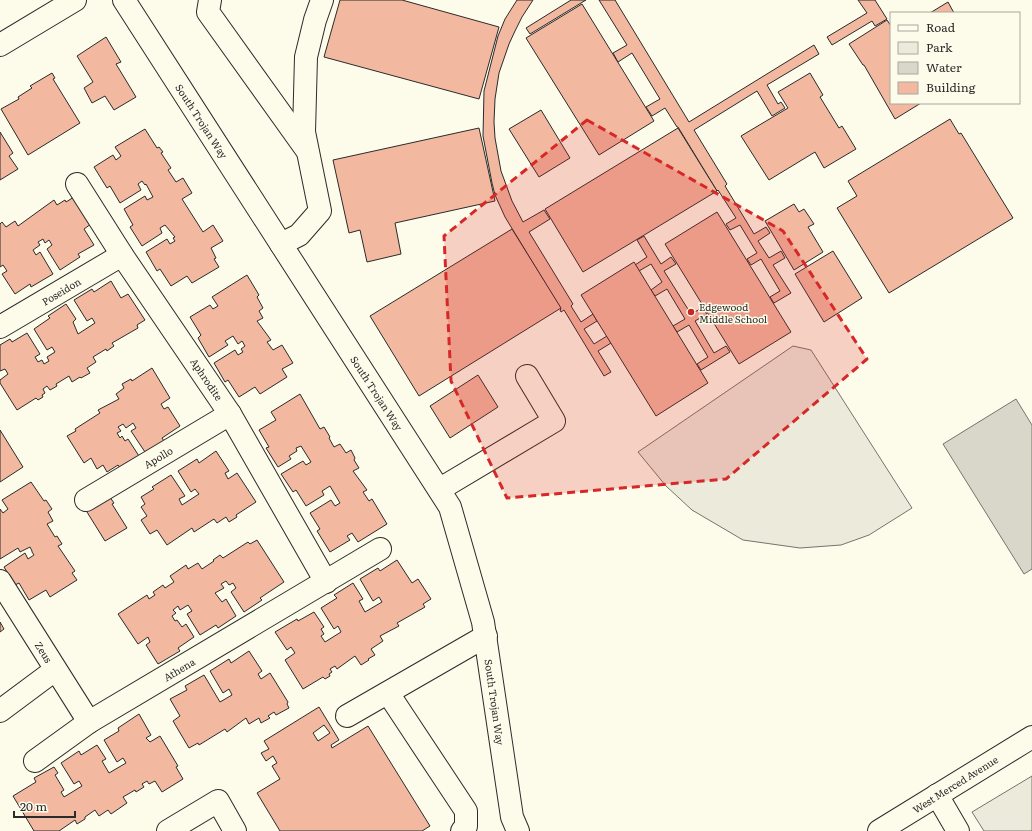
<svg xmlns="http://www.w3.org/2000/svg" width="1032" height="831" font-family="Literata,serif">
<rect width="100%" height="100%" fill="#fdfbea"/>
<!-- green -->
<g fill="#ecebdb" stroke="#74746e">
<path d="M793 346 811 350 912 508 869 535 841 545 800 548 743 540 692 510 666 486 638 452Z"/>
<path d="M1032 776V831H984L972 812Z"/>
</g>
<!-- water -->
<path fill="#d8d7c9" stroke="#74746e" d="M1016 399 1032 425V569L1024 574 943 444Z"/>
<!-- building -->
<g fill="#f2b8a0" stroke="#2b2b2b" fill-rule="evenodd">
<path d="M340 0H402L499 27 479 99 324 57Z"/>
<path d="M517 0H533L522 17 515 31 509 44 499 73 495 99 494 122 495 138 501 171 512 201 523 222 544 210 550 219 529 232 573 304 571 306 581 322 593 314 597 321 584 329 594 344 607 336 611 343 598 351 611 372 604 376 564 310 561 312 560 310 561 309 505 217 495 195 492 183 483 136 484 91 498 36 505 19Z"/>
<path d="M571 0H586L530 34 526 28Z"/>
<path d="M599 0H615L689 122 814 45 819 54 767 85 778 104 781 102 785 108 772 116 757 91 694 130 727 184 725 186 754 234 766 227 770 233 758 241 769 258 781 251 785 258 773 265 791 293 774 303 770 297 780 291 761 259 751 265 747 259 757 253 740 225 730 230 726 224 736 218 718 190 717 191 678 127H677L665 108 652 116 646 107 660 99 632 53 618 62 613 53 627 45Z"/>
<path d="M858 0H875L887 19 875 26 872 21 832 45 827 37 867 13Z"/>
<path d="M948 2 954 13H930Z"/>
<path d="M582 4 654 121 599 155 526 38Z"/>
<path d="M887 20 891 26V103H921L895 119 864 65H863L849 44Z"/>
<path d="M106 37 121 62 116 64 136 97 114 110 105 96 92 103 84 88 93 82 77 56Z"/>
<path d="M52 73 55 78 53 79 80 123 28 155 1 109 19 99 18 97 32 88 30 86Z"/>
<path d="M810 73 823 95 820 97 839 128 842 126 856 149 824 168 815 152 769 180 741 136 788 108 778 92Z"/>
<path d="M541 110 570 158 539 177 509 129Z"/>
<path d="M950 119 959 134 961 133 1013 218 889 293 837 208 857 196 848 181Z"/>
<path d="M479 128 495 201 395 223 401 254 367 262 360 230 349 233 333 160Z"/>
<path d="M678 128 717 191 583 272 545 209Z"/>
<path d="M145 129 157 148 159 147 163 152 161 153 171 168 168 170 176 182 183 178 192 193 182 199 203 232 213 225 223 241 211 248 216 258 214 259 219 267 192 283 187 276 171 286 160 269 157 271 146 252 167 239 170 244 175 241 173 238 175 237 165 225 160 228 162 233 142 246 130 227 133 225 124 209 145 196 147 200 153 197 146 184 145 185 142 181 138 184 141 190 120 203 110 186 107 188 94 167 113 155 116 160 121 156 115 147Z"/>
<path d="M0 132 13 153 9 156 18 169 0 180Z"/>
<path d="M74 197 91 224 84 229 94 245 78 254 80 257 60 270 47 249 52 245 49 240 45 243 43 239 38 242 40 245 33 250 36 255 40 252 53 274 31 287 30 284 15 294 2 274 7 271 3 265 0 267V224L2 222 6 227 15 221 18 226 54 200 57 205 65 200 66 202Z"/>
<path d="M794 204 799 212 804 209 814 224 808 227 823 252 794 270 765 221Z"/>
<path d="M717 212 791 332 739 364 665 244Z"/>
<path d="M512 229 561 308 419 396 370 316Z"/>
<path d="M644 236 661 264 671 257 676 264 664 271 691 314 702 308 707 314 695 321 714 353 726 346 730 352 701 370 697 364 708 357 689 325 677 332 673 326 685 319 667 289 655 296 651 290 662 282 651 264 639 271 635 265 647 257 637 240Z"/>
<path d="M833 251 862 298 824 322 795 274Z"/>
<path d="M634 262 708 383 656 416 581 295Z"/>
<path d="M247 275 259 295 257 297 263 308 259 311 263 318 257 321 271 340 267 342 273 350 282 345 293 363 282 369 287 377 260 394 255 387 239 397 228 380 225 382 214 363 235 350 238 355 243 352 241 349 245 346 242 341 238 344 233 336 225 341 228 345 209 357 198 338 201 335 190 317 210 305 213 309 218 306 212 297Z"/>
<path d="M111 281 121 298 128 294 145 320 137 325 138 328 112 343 114 346 107 351 106 349 93 357 96 362 87 368 90 373 81 378 80 377 72 382 69 376 56 384 57 386 50 390 47 386 43 389 45 393 42 395 43 397 38 400 36 398 17 410 0 383V380L8 374 5 369 0 371V345L10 339 12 342 27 333 40 354 35 357 38 362 42 360 44 364 49 361 47 357 55 352 52 347 47 350 34 329 50 318 48 316 66 304 76 319 73 322 78 334 95 323 92 318 87 321 74 300 92 289 94 292Z"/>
<path d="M152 368 170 398 161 404 164 409 168 407 180 426 162 438 164 441 145 452 131 431 136 428 133 423 126 428 123 424 118 427 121 431 117 433 120 438 122 436 125 441 128 439 139 456 120 468 118 465 107 472 103 465 97 469 91 458 84 463 67 436 76 431 75 429 100 413 98 410 119 399 116 394 124 388 122 384 131 379 132 381Z"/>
<path d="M478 375 498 407 450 438 430 406Z"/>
<path d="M300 394 320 429 324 427 330 437 329 438 334 447 340 444 346 453 351 450 355 458 354 460 359 468 353 471 367 490 363 492 369 501 372 499 387 524 358 542 352 533 347 536 350 540 330 552 317 531 320 529 310 513 331 500 335 506 340 503 330 486 322 491 324 495 306 506 296 490 293 492 281 474 303 461 306 465 311 462 301 446 296 448 297 451 289 456 291 459 278 467 266 448 269 447 259 430 276 420 271 412Z"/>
<path d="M0 430 23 467 0 482Z"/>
<path d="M216 451 229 471 225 473 228 479 237 473 256 502 236 515 237 517 229 522 226 517 217 523 214 519 194 532 192 528 167 545 157 530 150 534 141 520 147 516 141 507 145 504 141 497 154 489 152 487 171 475 185 496 179 499 182 505 199 494 195 489 191 492 178 471 197 459 199 463Z"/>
<path d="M31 482 44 501 46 500 52 509 48 512 53 521 47 524 55 537 57 536 62 544 58 546 75 571 72 573 77 580 50 597 46 590 29 600 19 583 15 585 4 567 25 553 28 559 34 555 32 552V551L30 547 20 552 18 548 0 559V509L3 513 8 509 2 500Z"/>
<path d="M105 490 114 503 112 504 127 528 105 541 82 504Z"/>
<path d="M257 540 284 582 260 598 262 600 244 612 231 592 236 588 233 583 229 585 226 581 221 584 224 588 215 593 222 602 226 599 236 616 218 628 216 625 200 635 187 614 192 611 188 605 180 610 178 606 173 610 176 613 172 616 175 621 177 620 182 627 186 624 194 637 178 648 180 651 158 664 146 645 150 642 148 637 138 644 118 614 147 595 149 599 155 595 153 592 163 585 165 588 174 582 170 576 186 565 188 569 198 563 202 569 214 561 213 560 220 555 223 558 248 542 250 544Z"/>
<path d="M397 560 412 583 418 579 431 599 423 604 425 607 397 623 399 626 380 636 383 641 371 649 375 655 368 659 369 660 361 665 355 656 337 669 335 666 330 669 332 672 329 674 330 676 325 679 323 677 303 689 285 660 295 653 291 647 287 650 275 632 297 619 298 621 314 612 324 627 321 629 324 634 321 636 325 642 341 632 338 626 334 629 321 608 337 598 334 595 353 583 363 599 359 601 365 612 382 602 379 597 373 601 360 579 378 568 380 571Z"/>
<path d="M0 622 4 629 0 632Z"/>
<path d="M249 651 262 671 258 674 261 679 270 673 288 702 287 704 289 708 276 715 274 712 268 716 270 718 261 723 259 718 249 724 246 718 227 732 225 729 199 745 198 743 189 748 173 721 180 716 170 699 187 690 185 686 204 675 220 702 232 695 229 689 223 693 210 671 229 659 231 663Z"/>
<path d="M319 707 339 740 331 745 332 748 368 726 430 826 422 831H280L257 793 280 779 272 766 277 763 273 756 266 761 261 753 269 749 264 741ZM324 725 330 733 318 741 313 733Z"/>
<path d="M139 714 151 735 146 738 150 742 160 736 178 766 176 767 183 779 162 792 155 781 149 784 147 781 142 784 144 787 136 792 135 790 123 797 127 803 111 814 108 810 99 816 95 810 85 817V819L77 824 75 820 59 831H34L13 796 36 782 34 778 54 767 58 773 55 775 64 790 61 792 64 797 82 786 79 781 74 784 61 763 79 751 81 755 97 745 106 759 102 761 109 773 126 763 123 758 117 762 104 740 119 731 118 728Z"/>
</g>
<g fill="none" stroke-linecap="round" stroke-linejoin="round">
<!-- minor casing -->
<g stroke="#2b2b2b" stroke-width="24">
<g id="minor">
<path d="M124 0 450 507 483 622 512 817 518 831"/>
<path d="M210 0 208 12 306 149"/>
<path d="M0 45 75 0"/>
<path d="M77 184 122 255 230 414 326 582"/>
<path d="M281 244 299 235 320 211 304 132 306 57 315 20 322 0"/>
<path d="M0 327 122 255"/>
<path d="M440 489 554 421 527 376"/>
<path d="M86 500 230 414"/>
<path d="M0 581 89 722"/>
<path d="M388 693 466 811V826L462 831"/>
<path d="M0 711 55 670"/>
<path d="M347 716 486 636"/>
<path d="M35 761 89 722 380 549"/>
<path d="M937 795 958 831"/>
<path d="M168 831 218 801 235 831"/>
<path d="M879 831 1032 737"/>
</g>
</g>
<!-- minor -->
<use href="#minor" stroke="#fdfbea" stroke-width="22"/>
</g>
<!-- marked area -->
<path fill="#d62828" fill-opacity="0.2" stroke="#d62828" stroke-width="3" stroke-dasharray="8 5" stroke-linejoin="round" d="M587 120 783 231 867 359 726 479 507 498 451 381 444 236Z"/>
<!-- markers -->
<circle fill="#c62828" stroke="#fdfbea" stroke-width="1.5" cx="691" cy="312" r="4"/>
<g text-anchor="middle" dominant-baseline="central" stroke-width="3" stroke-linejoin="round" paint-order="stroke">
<!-- street labels -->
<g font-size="10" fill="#2b2b2b" stroke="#fdfbea">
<text transform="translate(202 121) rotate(57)">South Trojan Way</text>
<text transform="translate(61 291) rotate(-31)">Poseidon</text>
<text transform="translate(207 379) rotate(56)">Aphrodite</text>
<text transform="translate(377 393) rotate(57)">South Trojan Way</text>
<text transform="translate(158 457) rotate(-31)">Apollo</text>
<text transform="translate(44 652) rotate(58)">Zeus</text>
<text transform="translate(179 669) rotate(-31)">Athena</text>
<text transform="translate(495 702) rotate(82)">South Trojan Way</text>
<text transform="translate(955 784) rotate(-32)">West Merced Avenue</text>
</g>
<!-- poi labels -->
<g font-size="10" fill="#2b2b2b" stroke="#fdfbea" text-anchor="start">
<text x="699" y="306">Edgewood<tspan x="699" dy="12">Middle School</tspan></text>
</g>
</g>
<!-- legend -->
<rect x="890" y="12" width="130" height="92" fill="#fdfbea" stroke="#a9a89e"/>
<rect x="898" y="25" width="20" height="6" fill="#fdfbea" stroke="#a9a89e"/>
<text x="926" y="32" font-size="12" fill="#2b2b2b">Road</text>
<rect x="898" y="42" width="20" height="12" fill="#ecebdb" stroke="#a9a89e"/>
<text x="926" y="52" font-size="12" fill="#2b2b2b">Park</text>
<rect x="898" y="62" width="20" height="12" fill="#d8d7c9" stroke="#a9a89e"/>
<text x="926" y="72" font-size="12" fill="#2b2b2b">Water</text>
<rect x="898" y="82" width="20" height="12" fill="#f2b8a0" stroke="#a9a89e"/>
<text x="926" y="92" font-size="12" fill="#2b2b2b">Building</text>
<!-- scale -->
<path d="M14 811v6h61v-6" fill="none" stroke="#2b2b2b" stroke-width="2"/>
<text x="20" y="811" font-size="12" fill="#2b2b2b" stroke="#fdfbea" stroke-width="3" paint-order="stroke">20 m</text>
</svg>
